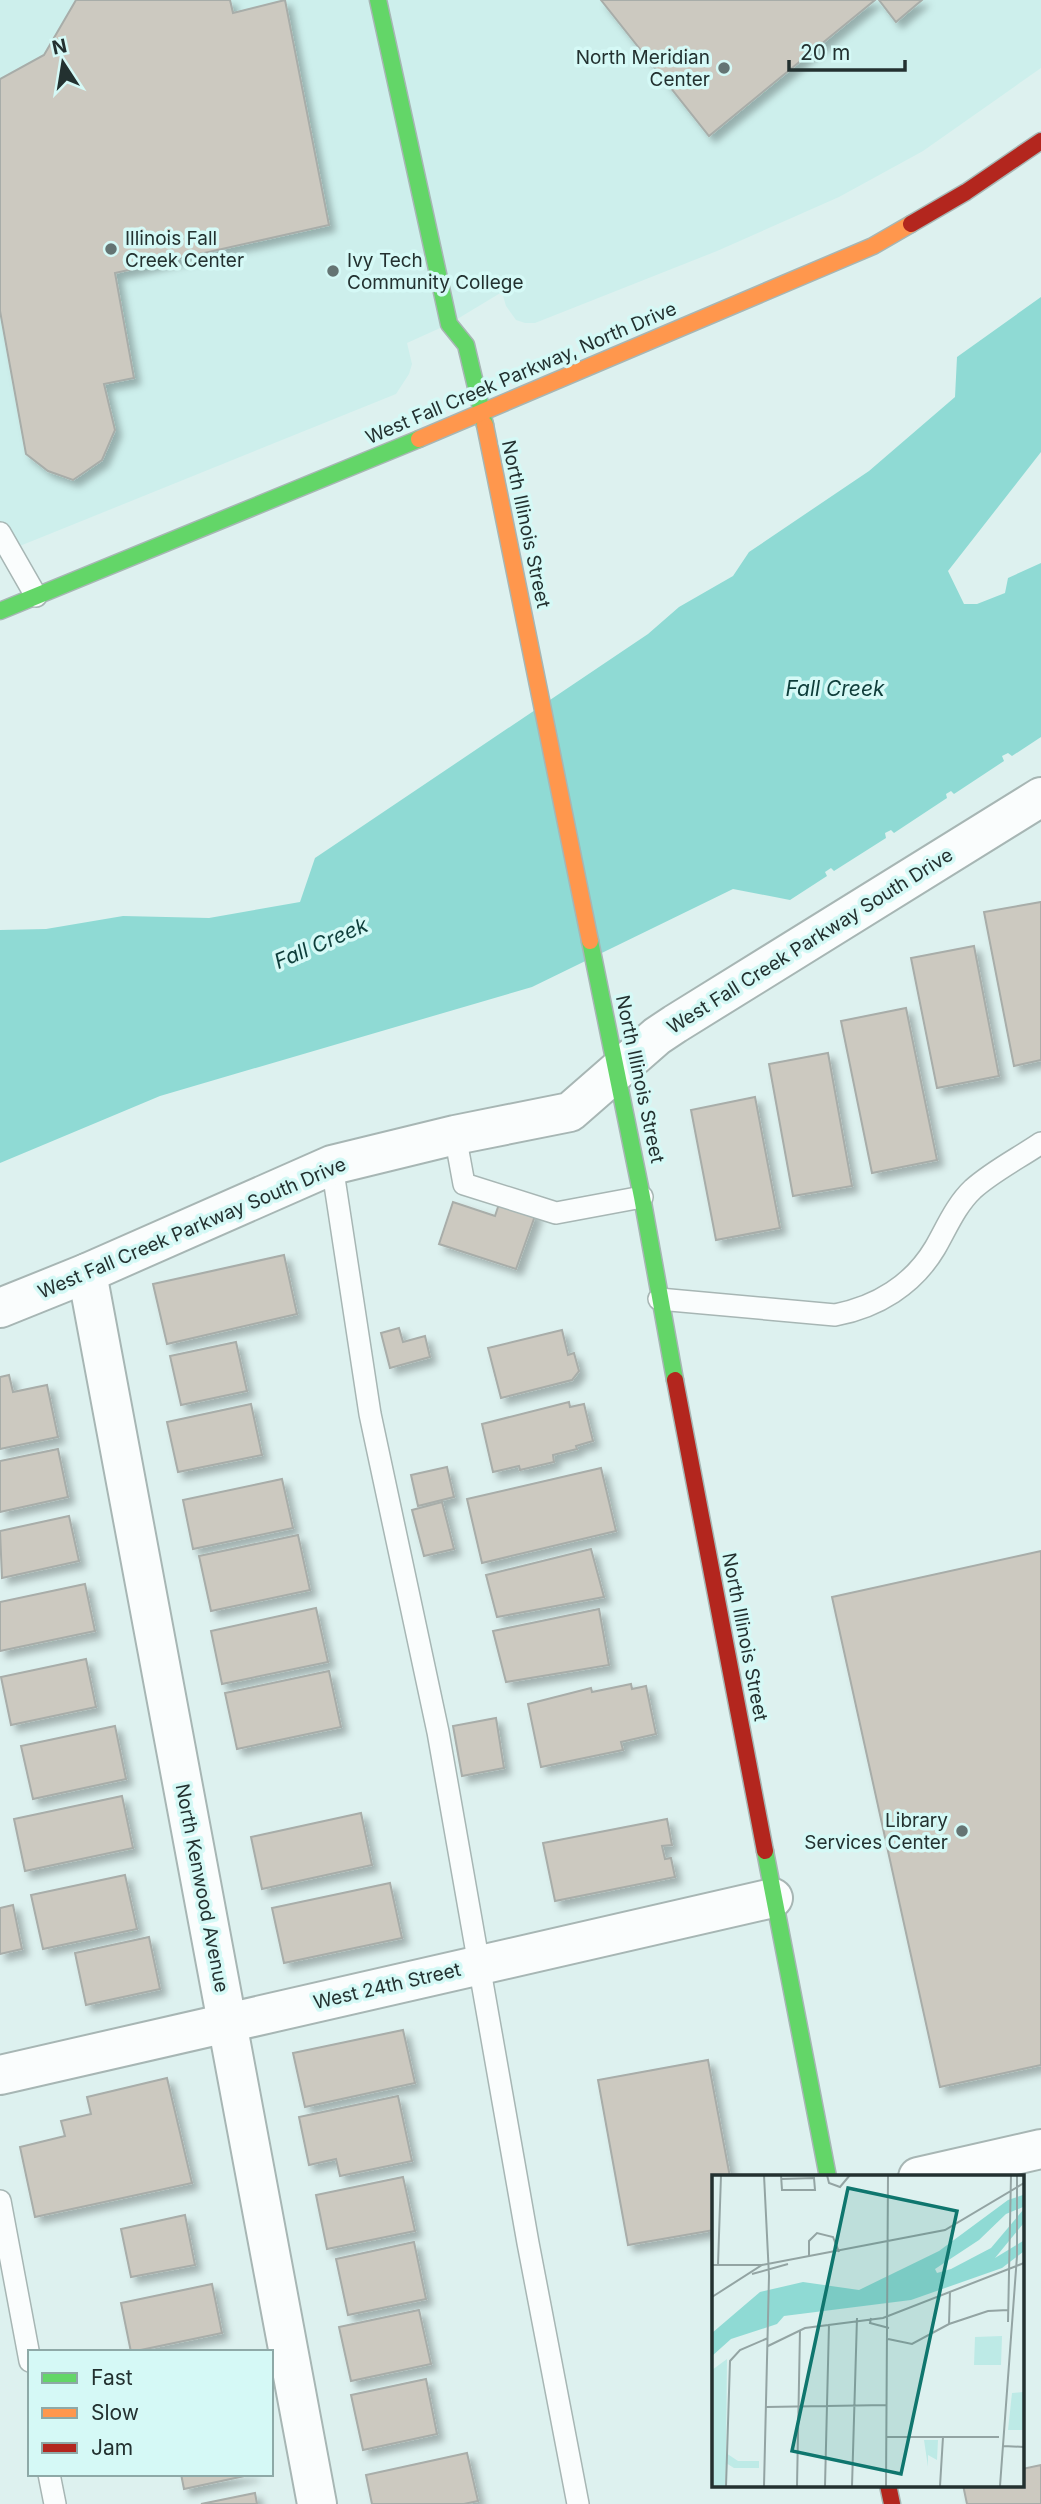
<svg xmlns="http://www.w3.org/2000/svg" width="1041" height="2504" font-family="Inter,sans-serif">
<defs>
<filter id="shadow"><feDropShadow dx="6" dy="6" stdDeviation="3.5" flood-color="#0004"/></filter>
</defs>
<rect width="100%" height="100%" fill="#ddf1ef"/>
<!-- built -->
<path fill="#cdefec" d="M0 0H1041V68L923 151 839 197 717 251 535 323H525L516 320 506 306 502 292 449 324 407 343 412 364 409 374 396 394 0 554Z"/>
<!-- water -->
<path fill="#8fdad4" d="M1041 297V452L948 571 964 604H977L1005 593 1008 578 1041 563V737L1012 756 1008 753 1002 756 1004 761 954 794 951 791 946 794 947 798 894 833 891 830 885 833 886 838 834 871 831 868 825 872 827 876 790 900 733 889 532 987 160 1096 0 1163V930L46 929 123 916 209 918 300 902 315 858 648 634 679 607 733 576 749 552 869 471 955 397 957 357Z"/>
<!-- building -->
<g fill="#ccc9c0" stroke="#a8ada9" stroke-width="2" filter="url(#shadow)">
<path d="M76 0H230L233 13 285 0 329 225 115 273 134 378 104 384 115 430 102 460 73 480 48 471 26 454 0 311V79L44 55Z"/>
<path d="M601 0H875L709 136Z"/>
<path d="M879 0H922L896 22Z"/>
<path d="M1041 902V1060L1014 1066 984 912Z"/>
<path d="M974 946 999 1076 937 1088 911 958Z"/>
<path d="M906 1008 937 1160 872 1173 841 1021Z"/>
<path d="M828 1053 852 1186 793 1196 769 1064Z"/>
<path d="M755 1097 780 1228 716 1240 691 1110Z"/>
<path d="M500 1201 536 1213 516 1269 439 1244 453 1202 495 1216Z"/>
<path d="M284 1255 297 1314 167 1344 153 1284Z"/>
<path d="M399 1328 403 1342 425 1336 430 1357 390 1368 381 1333Z"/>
<path d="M562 1330 568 1355 574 1353 579 1371 572 1380 501 1398 488 1348Z"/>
<path d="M236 1342 247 1391 181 1405 170 1356Z"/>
<path d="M9 1375 13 1392 47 1385 58 1437 0 1449V1377Z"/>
<path d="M569 1402 570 1407 584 1404 593 1441 576 1446 577 1449 553 1455 554 1462 520 1470 519 1466 493 1472 482 1424Z"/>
<path d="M251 1404 262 1455 178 1472 167 1422Z"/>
<path d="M58 1449 68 1497 0 1512V1461Z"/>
<path d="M447 1467 454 1497 418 1506 411 1475Z"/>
<path d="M601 1468 616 1531 482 1563 467 1499Z"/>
<path d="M282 1479 293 1528 193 1549 183 1500Z"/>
<path d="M442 1502 454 1549 424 1556 412 1510Z"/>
<path d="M69 1516 79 1561 2 1578 0 1531Z"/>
<path d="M298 1535 310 1590 211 1611 199 1556Z"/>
<path d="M591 1549 604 1597 497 1617 486 1575Z"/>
<path d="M1041 1551V2065L940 2087 832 1597Z"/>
<path d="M85 1584 95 1631 0 1651V1602Z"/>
<path d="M316 1608 328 1662 222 1684 211 1631Z"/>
<path d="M599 1609 609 1665 506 1682 493 1631Z"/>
<path d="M86 1659 96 1707 11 1725 1 1677Z"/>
<path d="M329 1671 341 1727 237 1749 225 1693Z"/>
<path d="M631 1684 632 1689 646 1686 656 1734 621 1742 623 1750 541 1767 528 1704 591 1688 592 1692Z"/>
<path d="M496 1718 504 1768 462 1776 453 1726Z"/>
<path d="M115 1726 126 1779 33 1799 21 1746Z"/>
<path d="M122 1796 133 1848 25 1871 14 1819Z"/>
<path d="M361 1813 372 1865 262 1889 251 1837Z"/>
<path d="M667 1819 672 1845 662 1846 665 1859 671 1858 675 1877 555 1901 543 1843Z"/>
<path d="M125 1875 137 1929 43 1949 31 1895Z"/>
<path d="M390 1883 402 1938 284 1963 272 1908Z"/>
<path d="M13 1905 22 1949 0 1954V1908Z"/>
<path d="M149 1937 160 1989 86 2005 75 1953Z"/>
<path d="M403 2030 415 2083 305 2107 293 2053Z"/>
<path d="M708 2060 730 2177H714V2230L628 2245 598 2080Z"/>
<path d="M167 2078 192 2183 35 2217 20 2147 65 2136 61 2121 91 2114 87 2097Z"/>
<path d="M398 2096 412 2161 340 2176 336 2159 309 2165 299 2117Z"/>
<path d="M403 2177 415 2231 327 2249 316 2195Z"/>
<path d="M185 2215 195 2265 131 2277 121 2229Z"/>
<path d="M414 2242 426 2299 348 2315 336 2259Z"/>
<path d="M212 2284 222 2333 131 2352 121 2303Z"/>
<path d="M419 2310 431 2364 351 2381 339 2327Z"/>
<path d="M426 2379 437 2434 363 2450 351 2395Z"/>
<path d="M467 2453 478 2501 464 2504H372L366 2475Z"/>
<path d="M1041 2465V2504H967L963 2485H1022V2469Z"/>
<path d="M181 2474H254L184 2489Z"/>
<path d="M255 2493 257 2504H201Z"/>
</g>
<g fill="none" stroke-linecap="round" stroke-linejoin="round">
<!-- lane casing -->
<g stroke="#a7b6b4" stroke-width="24">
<g id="lane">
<path d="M0 533 36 596"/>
<path d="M455 1135 464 1184 556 1213 642 1197"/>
<path d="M332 1165 370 1414 438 1732 528 2243 578 2504"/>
<path d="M659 1299 835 1315C877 1307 913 1285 935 1248 947 1227 956 1205 973 1189 993 1171 1019 1158 1041 1143"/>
<path d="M0 2201 30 2361"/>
<path d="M49 2474 55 2504"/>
</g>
</g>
<!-- street casing -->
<g stroke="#a7b6b4" stroke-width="42">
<g id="street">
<path d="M87 1273 317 2504"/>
<path d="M0 1308 87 1273 332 1165 455 1135 570 1112 657 1036 675 1024 1041 797"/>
<path d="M0 2075 773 1898"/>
<path d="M918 2177 1041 2149"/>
</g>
</g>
<!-- fast casing -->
<g stroke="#a7b6b4" stroke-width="19">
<g id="fast">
<path d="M378 0 449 324 466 345 485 425"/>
<path d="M0 611 419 439"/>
<path d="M590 941 642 1197 675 1380"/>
<path d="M765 1851 828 2177"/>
</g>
</g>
<!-- slow casing -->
<g stroke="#a7b6b4" stroke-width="19">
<g id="slow">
<path d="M485 425 590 941"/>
<path d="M419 439 873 246 911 224"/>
</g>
</g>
<!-- jam casing -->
<g stroke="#a7b6b4" stroke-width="19">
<g id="jam">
<path d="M911 224 966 192 1041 141"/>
<path d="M675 1380 765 1851"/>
<path d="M888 2485 892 2504"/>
</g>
</g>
<!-- lane -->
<use href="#lane" stroke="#fafdfd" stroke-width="21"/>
<!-- street -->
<use href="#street" stroke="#fafdfd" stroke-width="38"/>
<!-- fast -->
<use href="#fast" stroke="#63d668" stroke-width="16"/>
<!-- slow -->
<use href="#slow" stroke="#ff974d" stroke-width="16"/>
<!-- jam -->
<use href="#jam" stroke="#b3261e" stroke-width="16"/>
</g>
<!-- markers -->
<g fill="#647473" stroke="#d5f9f6" stroke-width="2.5">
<circle cx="724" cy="68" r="7"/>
<circle cx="111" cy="249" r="7"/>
<circle cx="333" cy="271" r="7"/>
<circle cx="962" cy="1831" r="7"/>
</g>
<g text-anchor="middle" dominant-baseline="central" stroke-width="7" stroke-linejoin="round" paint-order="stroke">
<!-- poi labels -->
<g font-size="19" fill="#233130" stroke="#d5f9f6" text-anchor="end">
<text x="710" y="57">North Meridian<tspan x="710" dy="22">Center</tspan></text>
<text x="125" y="238" text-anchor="start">Illinois Fall<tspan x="125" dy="22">Creek Center</tspan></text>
<text x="347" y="260" text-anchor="start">Ivy Tech<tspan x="347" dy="22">Community College</tspan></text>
<text x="948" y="1820">Library<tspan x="948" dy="22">Services Center</tspan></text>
</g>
<!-- street labels -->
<g font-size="19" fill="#233130" stroke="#d5f9f6">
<text transform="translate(521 373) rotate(-23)">West Fall Creek Parkway, North Drive</text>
<text transform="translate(526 524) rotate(78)">North Illinois Street</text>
<text transform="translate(810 941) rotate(-32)">West Fall Creek Parkway South Drive</text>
<text transform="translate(640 1079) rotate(78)">North Illinois Street</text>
<text transform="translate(192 1228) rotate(-23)">West Fall Creek Parkway South Drive</text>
<text transform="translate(745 1637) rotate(79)">North Illinois Street</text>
<text transform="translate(202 1888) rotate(79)">North Kenwood Avenue</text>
<text transform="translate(387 1986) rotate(-13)">West 24th Street</text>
</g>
<!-- water labels -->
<g font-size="21" font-style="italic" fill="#0e3d3a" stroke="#d5f9f6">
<text x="835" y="688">Fall Creek</text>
<text transform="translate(321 943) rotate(-23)">Fall Creek</text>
</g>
</g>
<!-- overview -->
<g transform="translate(712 2175)">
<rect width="312" height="312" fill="#ddf1ef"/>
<path d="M290 161 289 190H262L263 162ZM15 184 14 278 26 286H47V293H22L14 288 13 311H0V195ZM311 217V255H296L300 218ZM212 265H226L225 285 216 280V292Z" fill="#bdeae6"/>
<path d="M311 20V32L294 39 267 65 223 94 225 98 239 94 279 73 311 35V49L283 83 311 66V77L290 93 199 125 72 141 65 149 19 164 0 181V158L48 117 91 107 147 115 227 76 296 25Z" fill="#8fdad4"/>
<path fill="none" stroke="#93a4a3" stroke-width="2" d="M69 0 70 15H103L102 3 69 4M115 0 117 8 128 12 138 0M97 82V66L105 58 121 62 127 77M0 90H50M6 90 9 0M40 99 76 89M0 122 50 90 233 55 312 8M159 143 158 148 177 153M296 147 299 0M237 149 238 116M176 164 200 169 237 149 276 136 296 135M56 171 93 153 171 143 312 88M54 232 175 230M174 262H287M291 271 312 272M14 311 18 186 28 175 56 163M52 311 57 101 52 0M85 311 88 155M113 311 117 149M140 311 145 143M174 311 176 0M228 311 231 262M288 311 305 81V0"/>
<path fill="#0f766e" fill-opacity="0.15" stroke="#0f766e" stroke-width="3.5" d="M136 13 245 36 189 299 80 276Z"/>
<rect width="312" height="312" fill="none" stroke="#233130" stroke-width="3.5"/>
</g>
<!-- legend -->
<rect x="28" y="2350" width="245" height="126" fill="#d5f9f6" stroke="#8ea9a7" stroke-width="2"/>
<rect x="42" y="2373" width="35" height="10" fill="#63d668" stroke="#8ea9a7" stroke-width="2"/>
<text x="91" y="2385" font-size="21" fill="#233130">Fast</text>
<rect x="42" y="2408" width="35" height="10" fill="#ff974d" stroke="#8ea9a7" stroke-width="2"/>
<text x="91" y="2420" font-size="21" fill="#233130">Slow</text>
<rect x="42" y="2443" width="35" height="10" fill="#b3261e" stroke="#8ea9a7" stroke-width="2"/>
<text x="91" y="2455" font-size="21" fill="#233130">Jam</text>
<!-- north arrow -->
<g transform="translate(63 63) rotate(348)" stroke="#d5f9f6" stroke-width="5" paint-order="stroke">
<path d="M0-5L12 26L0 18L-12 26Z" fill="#233130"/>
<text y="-10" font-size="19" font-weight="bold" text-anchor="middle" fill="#233130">N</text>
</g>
<!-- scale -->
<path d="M789 60v10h116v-10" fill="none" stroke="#233130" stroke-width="3.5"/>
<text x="800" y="60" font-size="21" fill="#233130" stroke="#d5f9f6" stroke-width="5" paint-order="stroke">20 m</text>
</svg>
